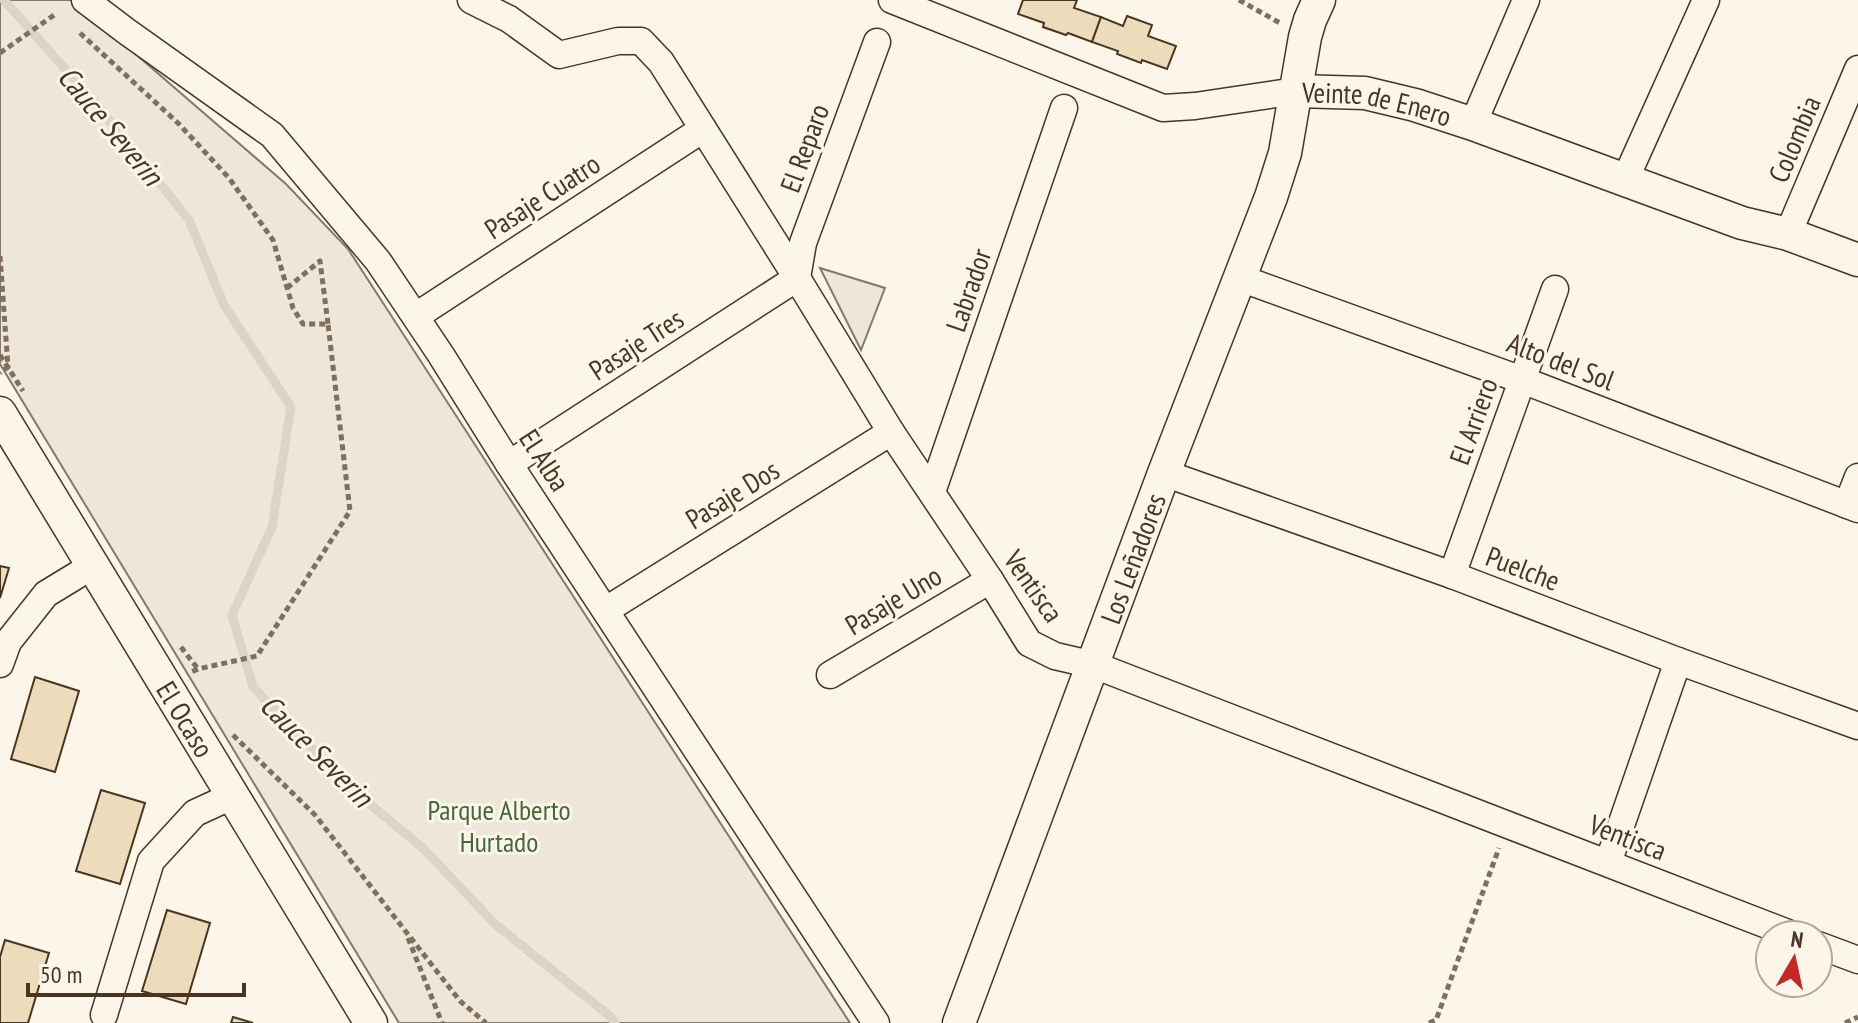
<svg xmlns="http://www.w3.org/2000/svg" width="1858" height="1023" font-family="'PT Sans Narrow',sans-serif">
<rect width="100%" height="100%" fill="#fbf6e9"/>
<!-- green -->
<g fill="#ede6d9" stroke="#887966" stroke-width="2">
<path d="M0 0H73L286 184 348 249 850 1023H399L0 364Z"/>
<path d="M820 268 885 288 861 350Z"/>
</g>
<g fill="none" stroke-linecap="round" stroke-linejoin="round">
<!-- stream -->
<path stroke="#dcd4c6" stroke-width="9" d="M4 0 97 105 189 220 224 305 291 407 272 527 232 615 253 687 349 787 423 848 495 924 611 1017 615 1023"/>
</g>
<!-- building -->
<g fill="#ecdcbc" stroke="#4a3520" stroke-width="2">
<path d="M1023 0H1077L1074 8 1101 17 1092 42 1068 33 1066 35 1043 27 1044 23 1018 14Z"/>
<path d="M1127 16 1152 25 1148 36 1176 46 1167 69 1142 60 1141 63 1117 54 1118 51 1092 42 1101 17 1123 26Z"/>
<path d="M0 566 9 568 0 598Z"/>
<path d="M35 677 79 691 55 772 11 759Z"/>
<path d="M101 790 145 803 120 884 76 871Z"/>
<path d="M167 910 210 923 186 1004 142 991Z"/>
<path d="M5 940 49 953 28 1023H0V957Z"/>
<path d="M233 1017 253 1023H231Z"/>
</g>
<g fill="none" stroke-linecap="round" stroke-linejoin="round">
<!-- minor casing -->
<g stroke="#4a3520" stroke-width="29">
<g id="minor">
<path d="M85 0 126 31 272 135 378 261 441 355 509 464 876 1023"/>
<path d="M471 0 509 19 559 55 618 41H641L661 62 797 278 891 432 990 580 1029 643 1055 656 1094 665 1793 935"/>
<path d="M892 0 1163 108 1195 106 1296 91"/>
<path d="M1473 124 1526 0"/>
<path d="M1625 180 1706 0"/>
<path d="M1788 234 1858 69"/>
<path d="M1240 278 1522 380 1858 509"/>
<path d="M416 316 703 129"/>
<path d="M509 464 797 278 803 243 877 42"/>
<path d="M1164 473 1452 575 1678 661 1858 726"/>
<path d="M932 492 1064 108"/>
<path d="M1847 505 1858 477"/>
<path d="M1452 575 1555 289"/>
<path d="M606 610 891 432"/>
<path d="M0 664 8 642 46 594 92 566"/>
<path d="M830 675 990 580"/>
<path d="M1608 863 1678 661"/>
<path d="M1818 945 1858 960"/>
<path d="M104 1015 151 861 195 813 232 796"/>
</g>
</g>
<!-- tertiary casing -->
<g stroke="#4a3520" stroke-width="35">
<g id="tertiary">
<path id="s1" d="M1296 91 1365 93 1415 105 1473 124 1742 223 1788 234 1858 260"/>
<path id="s2" d="M0 413 371 1023"/>
<path id="s3" d="M959 1023 1164 473 1271 197 1285 153 1305 37 1310 20 1319 0"/>
</g>
</g>
<!-- path -->
<g stroke="#7f6f5c" stroke-width="5" stroke-dasharray="6 4" stroke-linecap="butt">
<path d="M1239 0 1280 23"/>
<path d="M80 33 178 123 229 178 273 240 293 308 303 324H328L350 511 257 656 198 669 191 672 192 674"/>
<path d="M0 53 57 13"/>
<path d="M0 256 8 367 0 373"/>
<path d="M287 288 320 261 328 324"/>
<path d="M0 355 23 391"/>
<path d="M181 647 198 669"/>
<path d="M233 735 315 815 460 1001 486 1023"/>
<path d="M408 938 442 1023"/>
<path d="M1429 1023 1436 1020 1499 848"/>
<path d="M1845 1023 1858 1017"/>
</g>
<!-- minor -->
<use href="#minor" stroke="#fbf6e9" stroke-width="26"/>
<!-- tertiary -->
<use href="#tertiary" stroke="#fbf6e9" stroke-width="32"/>
</g>
<g text-anchor="middle" dominant-baseline="central" stroke-width="6" stroke-linejoin="round" paint-order="stroke">
<!-- street labels -->
<g font-size="28" fill="#4a3520" stroke="#fbf6e9">
<text stroke="none"><textPath href="#s1" startOffset="82">Veinte de Enero</textPath></text>
<text transform="translate(1794 139) rotate(-67)">Colombia</text>
<text transform="translate(804 148) rotate(-70)">El Reparo</text>
<text transform="translate(542 196) rotate(-33)">Pasaje Cuatro</text>
<text transform="translate(968 290) rotate(-71)">Labrador</text>
<text transform="translate(636 344) rotate(-33)">Pasaje Tres</text>
<text transform="translate(1561 361) rotate(21)">Alto del Sol</text>
<text transform="translate(1473 421) rotate(-70)">El Arriero</text>
<text transform="translate(545 460) rotate(57)">El Alba</text>
<text transform="translate(732 494) rotate(-32)">Pasaje Dos</text>
<text stroke="none"><textPath href="#s3" startOffset="496">Los Leñadores</textPath></text>
<text transform="translate(1523 568) rotate(21)">Puelche</text>
<text transform="translate(1034 586) rotate(55)">Ventisca</text>
<text transform="translate(893 600) rotate(-31)">Pasaje Uno</text>
<text stroke="none"><textPath href="#s2" startOffset="358">El Ocaso</textPath></text>
<text transform="translate(1628 837) rotate(21)">Ventisca</text>
</g>
<!-- park labels -->
<g font-size="28" fill="#436837" stroke="#fbf6e9">
<text x="499" y="809">Parque Alberto<tspan x="499" dy="32">Hurtado</tspan></text>
</g>
<!-- water labels -->
<g font-size="30" font-style="italic" fill="#4a3520" stroke="#fbf6e9">
<text transform="translate(111 125) rotate(50)">Cauce Severin</text>
<text transform="translate(317 750) rotate(45)">Cauce Severin</text>
</g>
</g>
<!-- north arrow -->
<g transform="translate(1794 959) rotate(9)"><circle r="38" fill="#fbf6e9" stroke="#b4a999" stroke-width="2"/>
<path d="M0-6L14 30L0 20L-14 30Z" fill="#c62828"/>
<text y="-12" font-size="22" font-weight="bold" text-anchor="middle" fill="#4a3520">N</text>
</g>
<!-- scale -->
<path d="M28 983v12h216v-12" fill="none" stroke="#4a3520" stroke-width="4"/>
<text x="40" y="983" font-size="24" fill="#4a3520" stroke="#fbf6e9" stroke-width="6" paint-order="stroke">50 m</text>
</svg>
